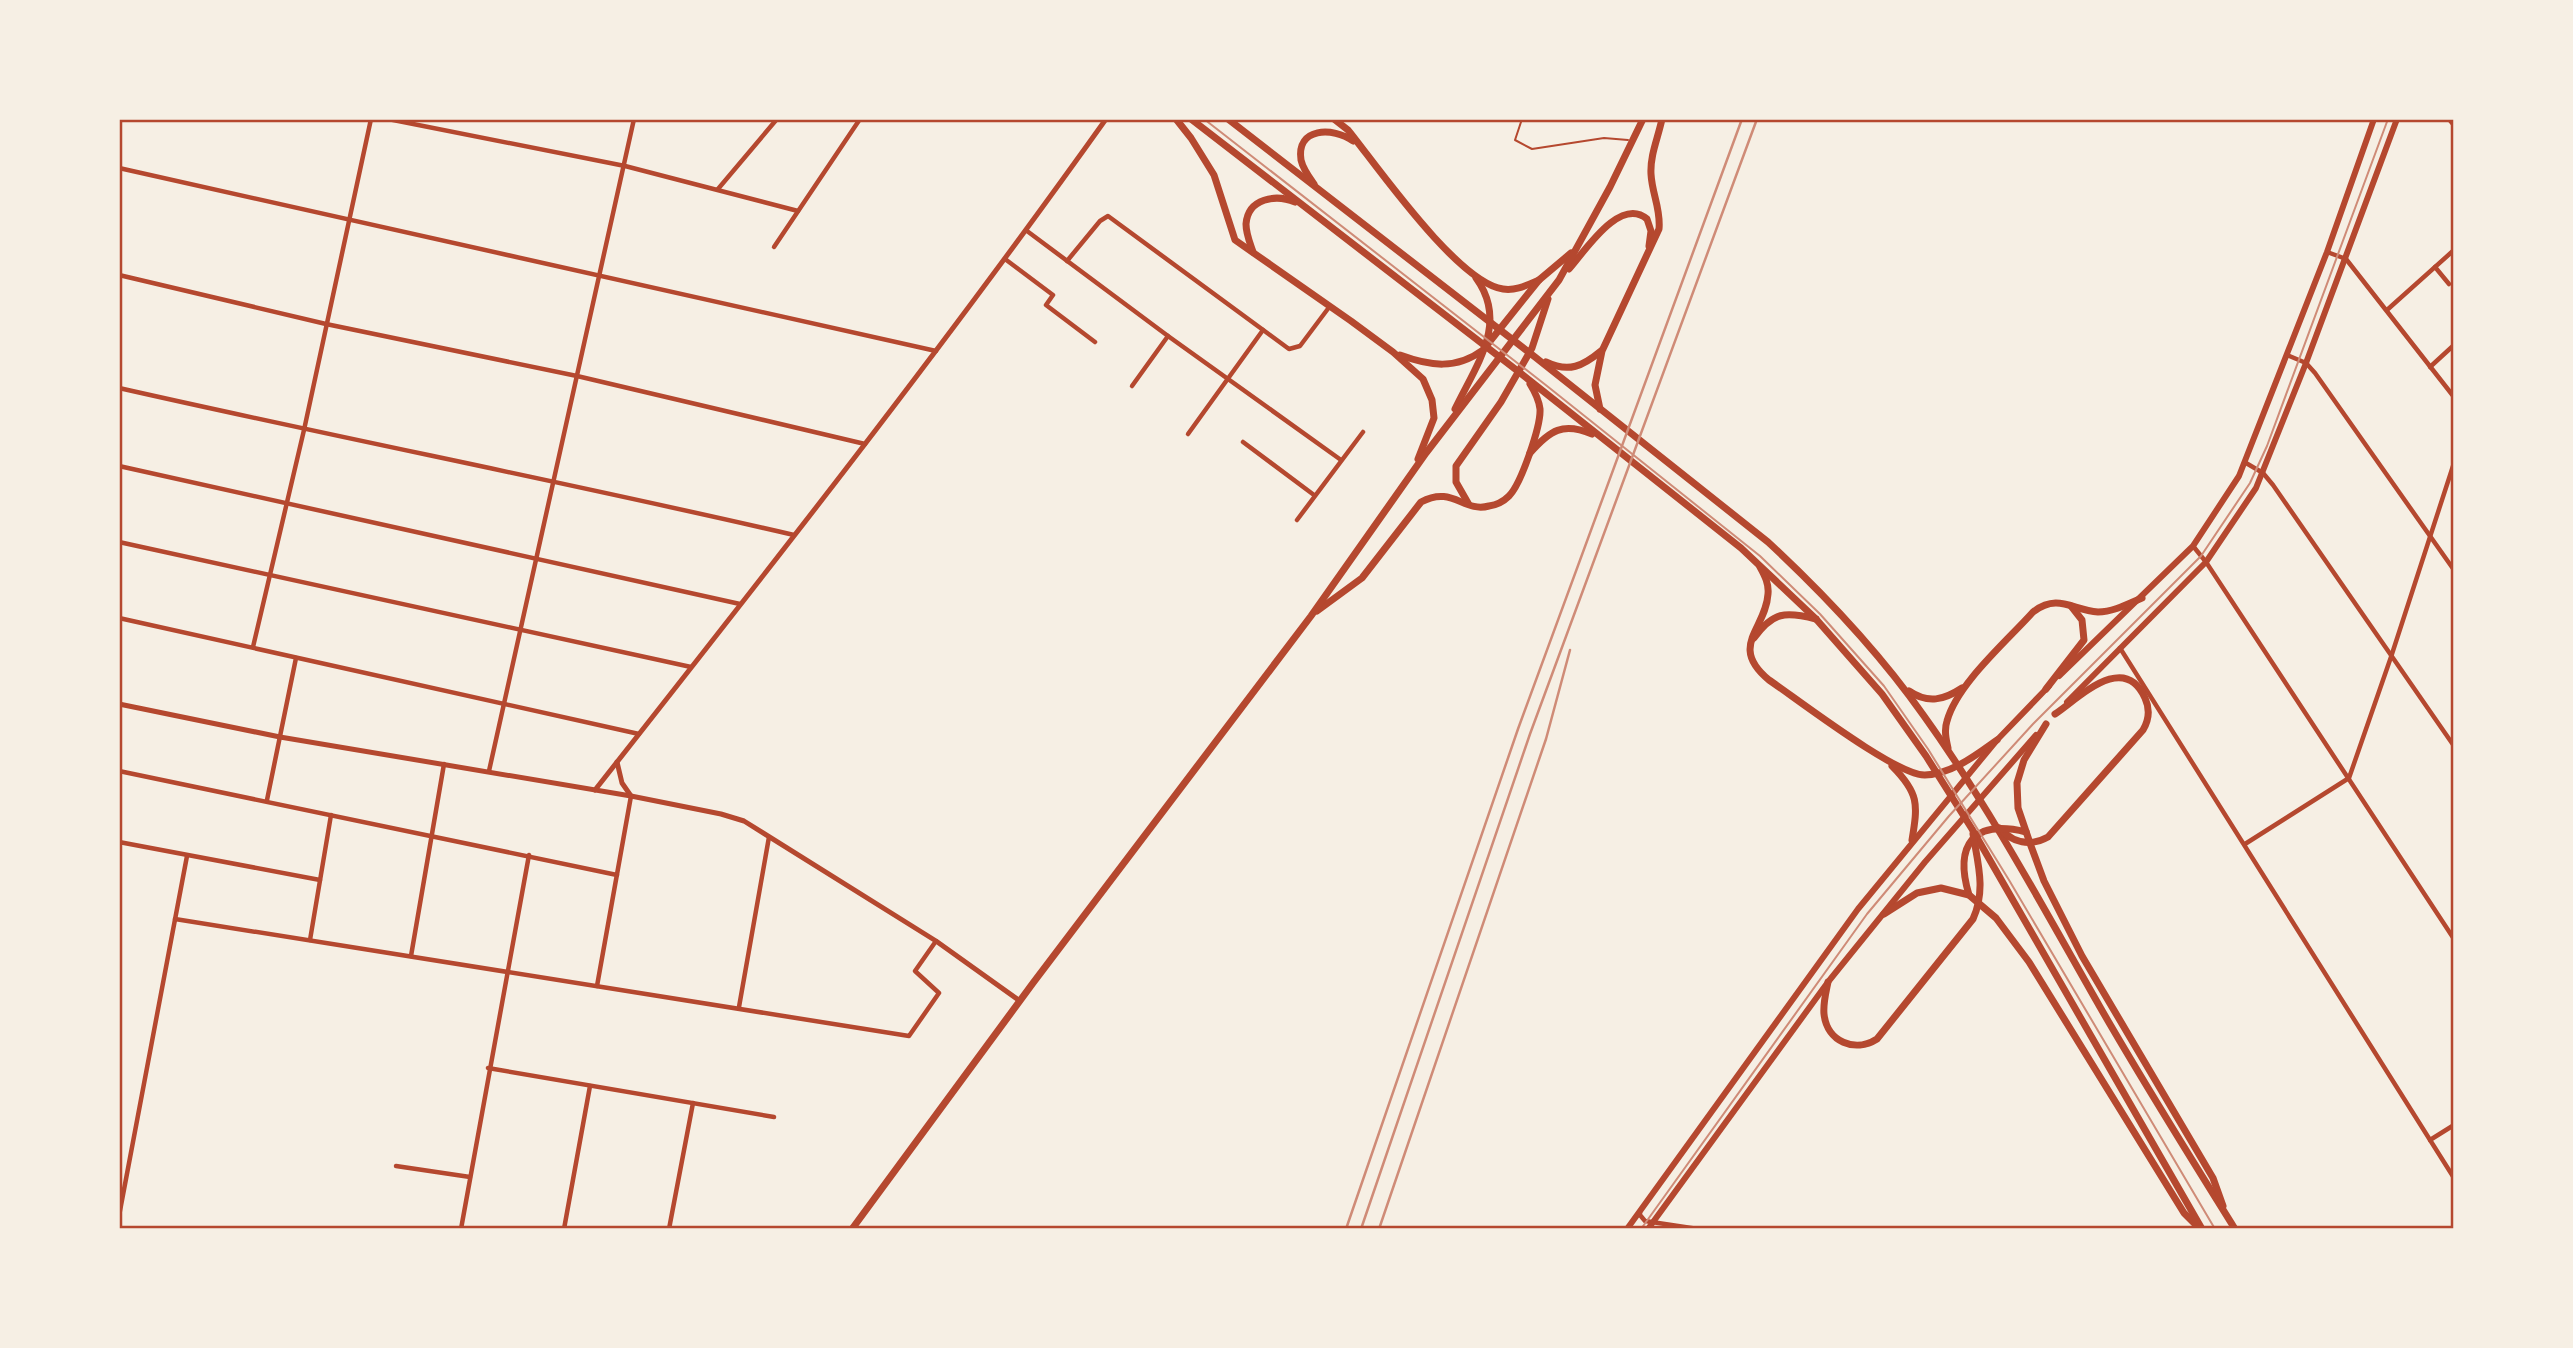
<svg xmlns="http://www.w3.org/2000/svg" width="2573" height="1348" font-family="'Open Sans',sans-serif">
<rect width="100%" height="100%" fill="#f6efe4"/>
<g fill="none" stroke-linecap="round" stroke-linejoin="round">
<!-- service -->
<path stroke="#b5482f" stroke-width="2" d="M1522 119 1515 140 1532 149 1604 138 1628 140"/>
<!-- minor -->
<g stroke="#b5482f" stroke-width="4.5">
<path d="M388 119 625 166 798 211"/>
<path d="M119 168 936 351"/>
<path d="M718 189 777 119"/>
<path d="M1027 231 1168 336 1341 460"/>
<path d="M774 247 860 119"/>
<path d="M2327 252 2346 259 2454 397"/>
<path d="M1005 259 1053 295 1046 305 1095 342"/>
<path d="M1067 261 1100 221 1108 216 1289 349 1300 346 1330 306"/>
<path d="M2435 267 2449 284"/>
<path d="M119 275 326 324 577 376 865 444"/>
<path d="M2387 310 2454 250"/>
<path d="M2287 355 2306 363 2315 373 2454 570"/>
<path d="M2430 367 2454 345"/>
<path d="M1132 386 1168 336"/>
<path d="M119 388C344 439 570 483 794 535"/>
<path d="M1188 434 1263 330"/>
<path d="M1243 442 1314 495"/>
<path d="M2246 463 2263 473 2273 485 2454 746"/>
<path d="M119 466 740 604"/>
<path d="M1297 520 1363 432"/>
<path d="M119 542 691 667"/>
<path d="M2193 546 2206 562 2454 939"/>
<path d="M119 618 639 734"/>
<path d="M253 647 304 430 371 119"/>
<path d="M2120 648 2454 1178"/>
<path d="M119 771 617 875"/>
<path d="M489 771 634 119"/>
<path d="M267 800 296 658"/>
<path d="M119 842 320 880"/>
<path d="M2245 844 2349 778 2391 657 2454 463"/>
<path d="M175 919 909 1036 939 993 915 971 936 941"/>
<path d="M310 940 331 815"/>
<path d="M411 956 444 764"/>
<path d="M597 986 631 796"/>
<path d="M739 1007 769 837"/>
<path d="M488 1068 774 1117"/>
<path d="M2430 1140 2454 1125"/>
<path d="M396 1166 470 1177"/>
<path d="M1640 1211V1215L1645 1221 1698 1229"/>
<path d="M119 1216 187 856"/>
<path d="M461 1229 529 855"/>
<path d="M564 1229 590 1086"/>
<path d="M669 1229 693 1103"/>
</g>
<!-- tertiary -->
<g stroke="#b5482f" stroke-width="5">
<path d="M2449 119 2454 125"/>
<path d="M119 704 280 737 631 796 721 814 744 821 936 941 1020 1001"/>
<path d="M617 762 622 783 631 796"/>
<path d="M595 790C769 569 943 348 1106 119"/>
</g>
<!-- secondary -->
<g stroke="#b5482f" stroke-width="6">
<path d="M2059 676 2193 546 2239 476 2327 252 2374 119"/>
<path d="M2067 702 2206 562 2256 488 2306 363 2397 119"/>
<path d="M1627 1229 1858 909 1997 740 2049 686"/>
<path d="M1648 1229 1828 982 1925 862 2036 735"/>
</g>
<!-- primary -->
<g stroke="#b5482f" stroke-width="7">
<path d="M1176 119 1191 138 1214 175 1235 240 1351 321 1393 352 1423 379 1432 400 1434 418 1418 459"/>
<path d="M1191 119 1519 372 1741 548 1816 619 1882 694 1926 756 1972 829 2202 1229"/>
<path d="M1228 119 1535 357 1768 542C1825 595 1879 652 1924 716 1990 808 2044 909 2100 1007 2143 1082 2189 1155 2235 1229"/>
<path d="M1334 119 1348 130C1377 166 1458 283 1503 289 1516 291 1527 285 1539 280"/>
<path d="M1314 184C1309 177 1303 169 1301 160 1296 127 1333 127 1353 141"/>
<path d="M1253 252C1250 243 1246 234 1246 224 1248 198 1276 194 1295 202"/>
<path d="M1569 269C1585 251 1620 196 1647 219L1651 231 1649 246"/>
<path d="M1400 355C1430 366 1456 370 1483 350L1539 280 1571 253"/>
<path d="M1546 362C1569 373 1583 366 1601 351"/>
<path d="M1455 409C1476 365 1509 323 1476 278"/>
<path d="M1600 409 1595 385 1602 351 1659 229C1661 209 1652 194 1651 174 1650 155 1658 138 1662 119"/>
<path d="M1530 453C1550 430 1563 422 1592 434"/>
<path d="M1468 503 1456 482V466L1501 402 1532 348 1548 299"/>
<path d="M1760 567C1765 576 1769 584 1768 594 1766 629 1728 646 1769 680 1797 699 1897 776 1925 775 1952 774 1976 755 1997 740"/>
<path d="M1317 611 1362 578 1421 502C1453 485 1463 513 1489 506 1496 505 1504 501 1509 496 1521 484 1541 426 1540 409 1539 400 1535 392 1530 384"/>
<path d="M1754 638C1773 612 1785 611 1816 619"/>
<path d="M2046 689 2084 640 2082 620 2071 606"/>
<path d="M1909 691C1928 704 1944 700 1962 688"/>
<path d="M2046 724 2024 760 2017 783 2018 808 2031 846 2044 881 2082 956 2213 1178 2223 1206"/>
<path d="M1948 748C1946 739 1944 730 1947 721 1957 684 2007 641 2033 612 2058 593 2072 610 2098 612 2113 612 2128 604 2142 598"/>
<path d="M1892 766C1919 793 1918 804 1912 840"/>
<path d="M1999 828C2013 843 2030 847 2048 837L2143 730C2149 720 2150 709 2145 698 2124 651 2079 698 2055 714"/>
<path d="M1969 895C1954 845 1973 819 2026 832"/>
<path d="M1884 914 1917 893 1941 888 1969 895 1996 918 2029 962 2184 1213 2200 1229"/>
<path d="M1828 982C1826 992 1823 1003 1824 1014 1827 1042 1855 1053 1877 1039L1973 919C1986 890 1978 864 1973 834"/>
<path d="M852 1229 1033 983 1311 616 1426 453 1559 280 1610 187 1643 119"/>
</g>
<!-- tram -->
<g stroke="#cf8b77" stroke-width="2">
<path d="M1204 119 1547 386 1760 556 1820 614 1884 686 1928 749 2009 880 2215 1229"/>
<path d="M1641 1229 1867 914 1949 816 2033 724 2201 556 2250 483 2267 446 2388 119"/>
</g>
<!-- rail -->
<g stroke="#cf8b77" stroke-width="2.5">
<path d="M1346 1229 1518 729 1742 119"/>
<path d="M1361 1229 1530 734 1757 119"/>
<path d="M1379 1229 1546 739 1570 650"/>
</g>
</g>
<!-- border -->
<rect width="2573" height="1348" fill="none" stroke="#f6efe4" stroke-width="242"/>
<rect x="121" y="121" width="2331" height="1106" fill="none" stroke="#b5482f" stroke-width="2.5"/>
</svg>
